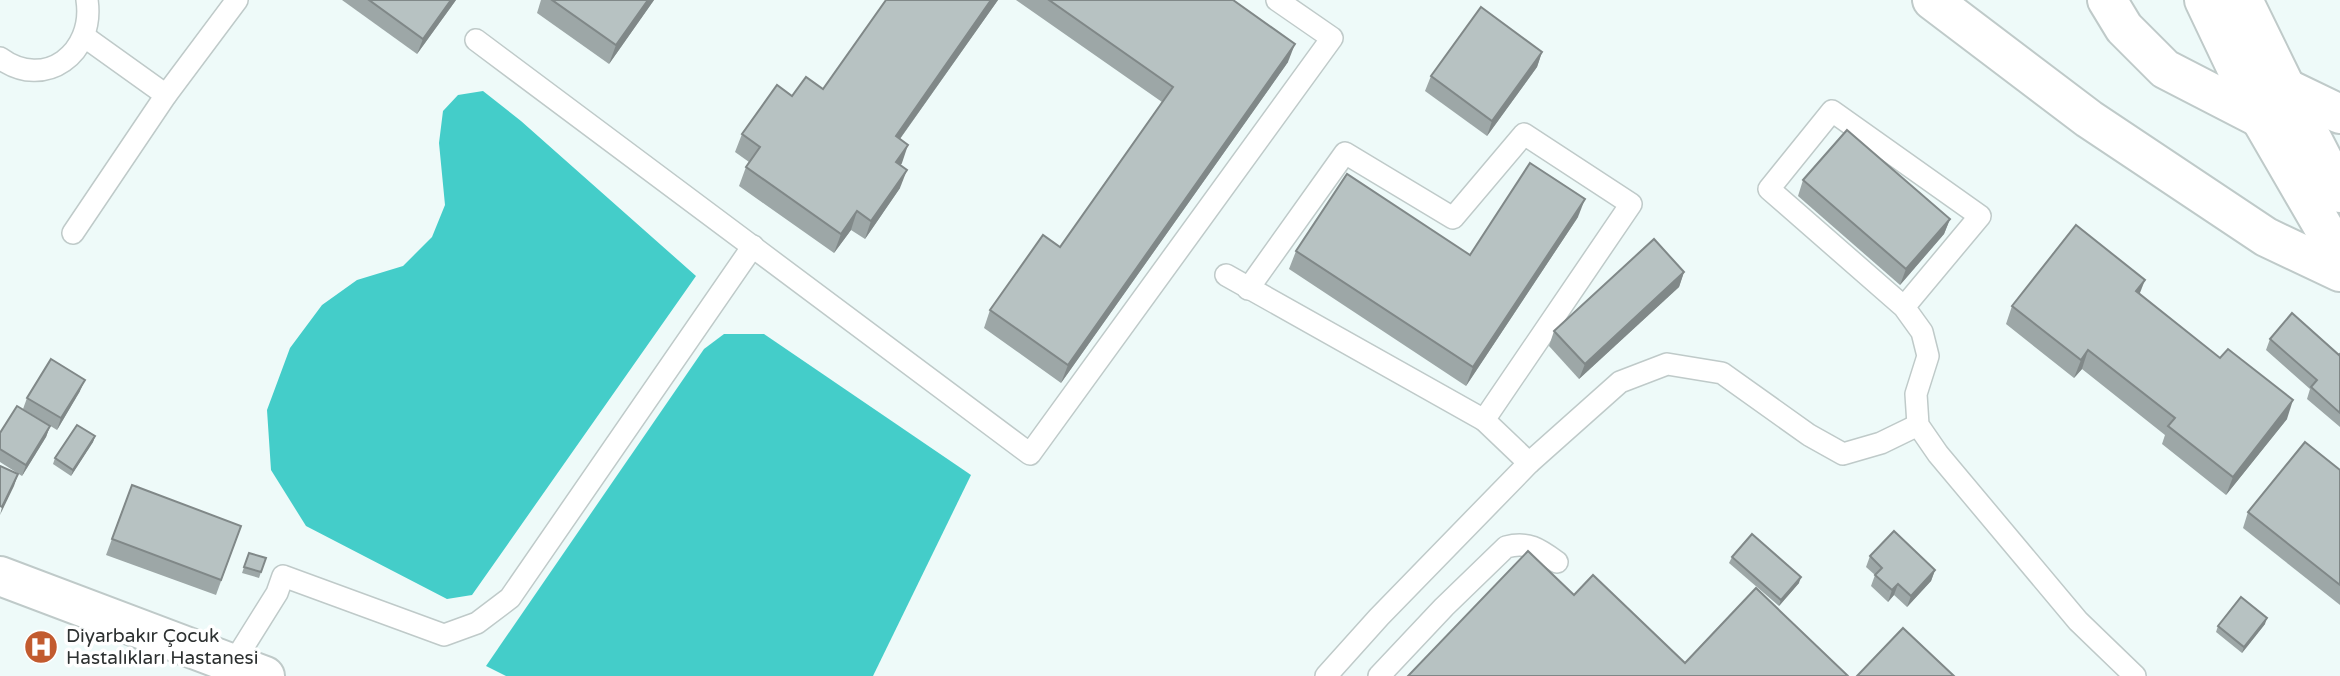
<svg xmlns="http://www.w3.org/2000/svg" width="2340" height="676" font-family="'Varela Round',sans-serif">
<rect width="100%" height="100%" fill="#eefaf9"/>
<!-- forest -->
<g fill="#44cdc9">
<path d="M483 91 521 121 696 276 472 595 447 599 306 526 271 470 267 410 290 348 322 305 357 280 403 266 432 237 445 205 439 143 443 111 458 95Z"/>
<path d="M724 334H764L971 475 873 676H506L486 666 704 349Z"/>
</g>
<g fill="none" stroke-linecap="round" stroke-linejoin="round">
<!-- service casing -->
<g stroke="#bfcac9" stroke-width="24">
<g id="service">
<path d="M85 37 166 95"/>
<path d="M476 40 1030 454 1332 38 1277 0"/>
<path d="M0 58C45 91 95 53 87 0"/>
<path d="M73 233 166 95 237 0"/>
<path d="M1226 275 1484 420 1529 463"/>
<path d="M1248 289 1345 153 1453 218 1524 134 1631 204 1484 420"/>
<path d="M1904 307 1980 216 1832 111 1769 189 1904 307 1922 332 1928 356 1916 394 1918 425 1938 454 2078 621 2135 676"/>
<path d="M231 672 232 665 277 593 283 576 444 635 477 623 510 598 753 246"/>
<path d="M1326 676 1379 617 1529 463 1620 382 1667 364 1722 373 1809 435 1843 454 1881 443 1918 425"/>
<path d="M1379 676 1444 607 1506 547C1528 541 1539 549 1557 562"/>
</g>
</g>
<!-- minor casing -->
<g stroke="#bfcac9" stroke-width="42">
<g id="minor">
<path d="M2107 0 2124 28 2165 69 2260 118"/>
<path d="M2286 88 2340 114"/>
<path d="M0 576 265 676"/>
</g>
</g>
<!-- tertiary casing -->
<g stroke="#bfcac9" stroke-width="42">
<path id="tertiary" d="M1932 0 2089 119 2266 237 2340 272"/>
</g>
<!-- secondary casing -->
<g stroke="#bfcac9" stroke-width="42">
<g id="secondary">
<path d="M2204 0 2260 118 2340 256"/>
<path d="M2243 0 2286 88 2340 193"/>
</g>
</g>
<!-- service -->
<use href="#service" stroke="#fff" stroke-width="21"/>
<!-- minor -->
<use href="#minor" stroke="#fff" stroke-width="38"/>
<!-- tertiary -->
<use href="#tertiary" stroke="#fff" stroke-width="38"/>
<!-- secondary -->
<use href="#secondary" stroke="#fff" stroke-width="38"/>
</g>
<!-- wall -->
<g fill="#9da7a7">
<path d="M342 0H456L417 54Z"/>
<path d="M541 0H654L609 64 537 13Z"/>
<path d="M886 0H998L900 139 902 163 900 165V188L865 239 851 230 834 253 739 186 746 167 749 162 735 152 742 134 792 96 823 89Z"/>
<path d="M1016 0H1233L1288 62 1061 383 984 328 990 310 1060 247 1162 102Z"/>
<path d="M1542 52 1537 67 1487 136 1425 91 1431 76Z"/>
<path d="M1803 180 1950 219 1944 234 1900 285 1798 196Z"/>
<path d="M1578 217 1466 386 1289 269 1296 251 1470 255Z"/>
<path d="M1684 272 1679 287 1579 379 1549 346 1554 331Z"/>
<path d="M2140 294 2287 419 2226 495 2162 444 2165 435 2082 369 2074 378 2006 324 2012 306Z"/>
<path d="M2270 339 2340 354V427L2307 399 2310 389 2266 350Z"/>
<path d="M80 391 57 430 23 409 27 398Z"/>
<path d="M50 426 46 437 22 476 0 462V433Z"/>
<path d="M95 436 93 442 71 476 53 464 55 458Z"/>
<path d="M2340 470V605L2243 528 2248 512Z"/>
<path d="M132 485 241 526 216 595 106 555Z"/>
<path d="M249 553 266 558 259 578 242 573Z"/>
<path d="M1870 556 1935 570 1931 581 1907 607 1894 595 1888 602 1871 586 1875 575 1866 567Z"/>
<path d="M1732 557 1799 583 1779 606 1729 563Z"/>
<path d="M2265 624 2242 653 2216 632 2218 626Z"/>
</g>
<!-- shaded-wall -->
<g fill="#808888">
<path d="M451 0H456L417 54 423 39Z"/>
<path d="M648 0H654L609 64 616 45Z"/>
<path d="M991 0H998L889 154 896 136Z"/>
<path d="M1295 44 1288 62 1061 383 1068 365Z"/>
<path d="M1542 52 1537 67 1487 136 1492 121Z"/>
<path d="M908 145 902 163 890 181 896 162Z"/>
<path d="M907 170 900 188 865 239 871 221Z"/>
<path d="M1585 199 1578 217 1466 386 1473 367Z"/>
<path d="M857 211 851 230 834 253 841 234Z"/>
<path d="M1950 219 1944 234 1900 285 1906 269Z"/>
<path d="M1684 272 1679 287 1579 379 1585 364Z"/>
<path d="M2145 280 2138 298 2136 291Z"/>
<path d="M2088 350 2082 369 2074 378 2081 360Z"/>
<path d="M85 380 80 391 57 430 61 418Z"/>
<path d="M2293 400 2287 419 2226 495 2233 477Z"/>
<path d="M50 426 46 437 22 476 26 465Z"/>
<path d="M95 436 93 442 71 476 73 470Z"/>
<path d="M18 474 14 486 0 515 2 507Z"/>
<path d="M1935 570 1931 581 1907 607 1911 596Z"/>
<path d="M1801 577 1799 583 1779 606 1781 600Z"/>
<path d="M1898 584 1894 595 1888 602 1892 590Z"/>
<path d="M2267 618 2265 624 2242 653 2244 647Z"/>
</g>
<!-- building -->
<g fill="#b7c2c2" stroke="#808888" stroke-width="2">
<path d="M369 0H451L423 39Z"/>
<path d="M552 0H648L616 45Z"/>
<path d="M886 0H991L896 136 908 145 896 162 907 170 871 221 857 211 841 234 746 167 760 147 742 134 777 85 792 96 806 77 823 89Z"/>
<path d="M1049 0H1233L1295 44 1068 365 990 310 1043 235 1060 247 1173 87Z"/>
<path d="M1481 7 1542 52 1492 121 1431 76Z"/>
<path d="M1847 130 1950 219 1906 269 1803 180Z"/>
<path d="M1530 163 1585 199 1473 367 1296 251 1347 174 1470 255Z"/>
<path d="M2076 225 2145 280 2136 291 2220 358 2228 349 2293 400 2233 477 2168 426 2175 418 2088 350 2081 360 2012 306Z"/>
<path d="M1654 239 1684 272 1585 364 1554 331Z"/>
<path d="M2292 313 2339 355 2340 354V413L2311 387 2317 380 2270 339Z"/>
<path d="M51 359 85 380 61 418 27 398Z"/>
<path d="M17 406 50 426 26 465 0 449V433Z"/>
<path d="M77 425 95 436 73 470 55 458Z"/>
<path d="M2305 442 2340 470V585L2248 512Z"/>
<path d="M0 466 18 474 2 507 0 506Z"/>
<path d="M132 485 241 526 221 580 112 539Z"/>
<path d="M1894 531 1935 570 1911 596 1898 584 1892 590 1875 575 1882 568 1870 556Z"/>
<path d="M1752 534 1801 577 1781 600 1732 557Z"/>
<path d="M1528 551 1574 595 1593 575 1685 663 1756 588 1848 676H1408Z"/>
<path d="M249 553 266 558 261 572 244 567Z"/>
<path d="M2241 597 2267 618 2244 647 2218 626Z"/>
<path d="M1903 628 1954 676H1857Z"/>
</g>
<!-- icons -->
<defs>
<g id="hospital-disc" transform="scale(1.75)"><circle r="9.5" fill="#c25b2f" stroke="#fff"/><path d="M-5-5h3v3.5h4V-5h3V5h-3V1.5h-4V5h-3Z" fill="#fff"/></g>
</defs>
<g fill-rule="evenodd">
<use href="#hospital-disc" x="41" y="647"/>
</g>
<g text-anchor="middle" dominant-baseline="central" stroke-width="7" stroke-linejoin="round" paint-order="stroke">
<!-- poi labels -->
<g font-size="19" fill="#2d3131" stroke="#fff" text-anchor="start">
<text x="66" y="636">Diyarbakır Çocuk<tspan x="66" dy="22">Hastalıkları Hastanesi</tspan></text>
</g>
</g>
</svg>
